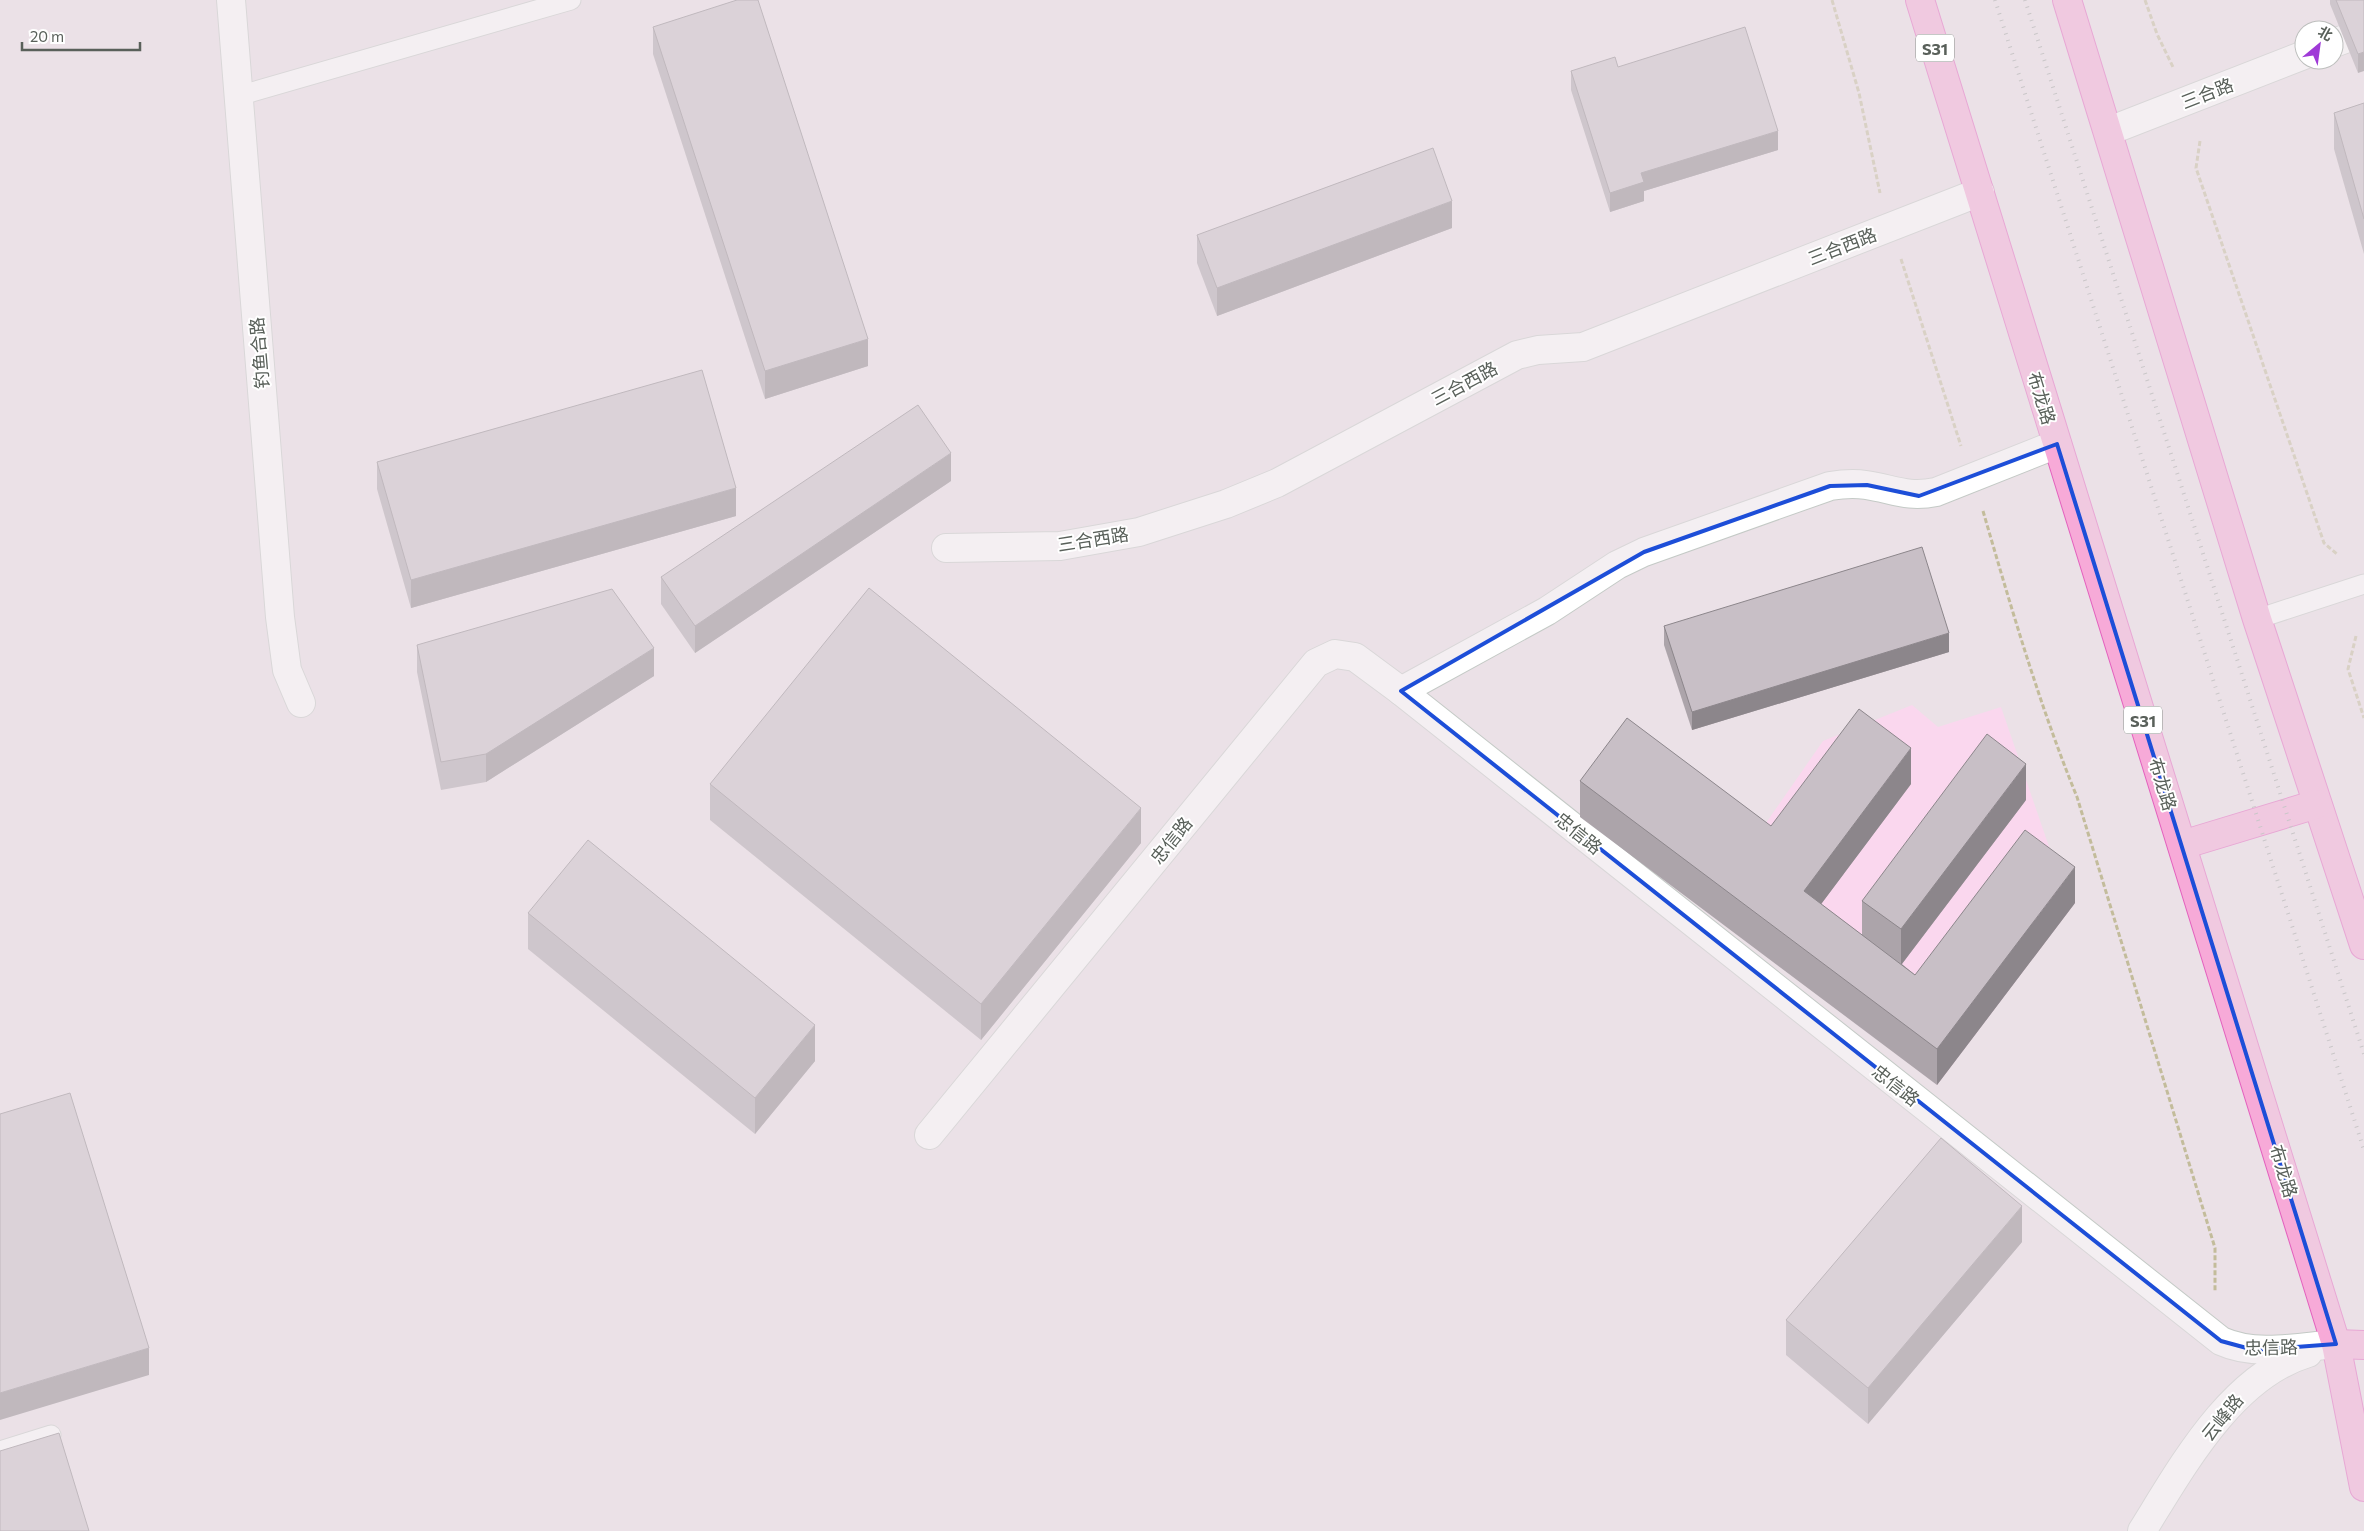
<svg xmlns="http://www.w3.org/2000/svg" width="2364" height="1531" font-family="Commissioner,'Noto Sans SC',sans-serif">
<rect width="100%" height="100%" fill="#ebe1e7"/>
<!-- commercial -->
<path fill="#fad7ee" d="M1912 705 1938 727 2001 707 2066 896 2075 903 1937 1085 1750 846 1823 741Z"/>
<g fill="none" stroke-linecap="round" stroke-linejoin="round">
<!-- service casing -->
<g stroke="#c4cac6" stroke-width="21">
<g id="service">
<path d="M238 96 571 0"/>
<path d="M2257 619 2364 584"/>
<path d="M0 1451 51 1435"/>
</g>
</g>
<!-- minor casing -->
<g stroke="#c4cac6" stroke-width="30">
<g id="minor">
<path d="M2334 43 2364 32"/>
<path d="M2109 131 2304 55"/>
<path d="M1401 691 1547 611 1617 565 1644 552 1830 486C1842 484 1854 483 1866 485 1893 489 1907 498 1936 492L2057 444"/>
</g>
</g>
<!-- tertiary casing -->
<g stroke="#c4cac6" stroke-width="30">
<g id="tertiary">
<path d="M231 0 280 617 287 670 301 703"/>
<path d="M946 548 1060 546 1139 532 1226 504 1277 483 1517 355 1538 350 1583 347 1980 192"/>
<path d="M929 1135 1316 663 1335 654 1355 657 1401 691 2221 1341C2256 1357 2299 1347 2336 1344"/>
<path d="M2142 1531C2182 1467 2231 1376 2308 1353"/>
</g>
</g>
<!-- primary casing -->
<g stroke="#e362be" stroke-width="30">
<g id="primary">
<path d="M1920 0 2336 1344 2364 1487"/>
<path d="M2067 0 2257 619 2364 945"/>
<path d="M2182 845 2317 804"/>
<path d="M2336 1344 2364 1345"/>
</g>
</g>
<!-- path -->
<g stroke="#c3bc9b" stroke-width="3" stroke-dasharray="5 2.5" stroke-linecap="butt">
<path d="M1832 0 1859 93 1880 193"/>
<path d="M2145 0 2157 34 2174 69"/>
<path d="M2200 141 2196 168 2324 543 2338 555"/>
<path d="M1901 259 1961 446"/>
<path d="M1983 511C2011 607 2039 704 2077 797L2215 1248V1291"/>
<path d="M2356 636 2348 669 2364 718"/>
</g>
<!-- service -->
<use href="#service" stroke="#fff" stroke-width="19"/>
<!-- minor -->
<use href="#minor" stroke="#fff" stroke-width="28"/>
<!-- tertiary -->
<use href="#tertiary" stroke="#fff" stroke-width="28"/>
<!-- primary -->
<use href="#primary" stroke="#f7aad8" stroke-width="28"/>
<!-- rail -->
<g stroke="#a2a5a3" stroke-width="4" stroke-dasharray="1 6" stroke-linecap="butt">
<path d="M1995 0 2364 1150"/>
<path d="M2025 0 2364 1054"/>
</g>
</g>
<!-- wall -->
<g fill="#aca4aa">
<path d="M2330 0H2364L2358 73 2330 4Z"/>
<path d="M653 27 868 366 765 399 653 54Z"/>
<path d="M1618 67 1778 150 1644 191V201L1610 212 1571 90V71Z"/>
<path d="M2364 103V254L2334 149V113Z"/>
<path d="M1452 228 1217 316 1197 263V235Z"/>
<path d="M377 462 736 516 411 608 377 489Z"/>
<path d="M951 481 695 653 661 604V577Z"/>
<path d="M1664 626 1949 652 1692 730 1664 645Z"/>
<path d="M417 645 654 676 486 782 441 790 417 672Z"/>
<path d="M1580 781 1771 826 1911 784 1821 904 1862 935V901L2026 800 1902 964 1915 975 2075 903 1937 1085 1580 817Z"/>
<path d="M710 784 1141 843 981 1040 710 820Z"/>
<path d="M528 913 815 1061 755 1134 528 949Z"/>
<path d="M2022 1242 1868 1424 1786 1355V1320Z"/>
</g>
<!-- shaded-wall -->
<g fill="#8c868b">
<path d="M2364 52V71L2358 73V54Z"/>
<path d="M1778 131V150L1644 191V201L1610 212V193L1641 173Z"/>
<path d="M1452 201V228L1217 316V288Z"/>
<path d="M868 339V366L765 399V371Z"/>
<path d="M951 453V481L695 653V626Z"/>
<path d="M736 488V516L411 608V580Z"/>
<path d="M1949 633V652L1692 730V712Z"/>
<path d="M654 648V676L486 782V754Z"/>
<path d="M1911 748V784L1804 927V891Z"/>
<path d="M2026 764V800L1901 965V929Z"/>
<path d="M1141 808V843L981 1040V1004Z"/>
<path d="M2075 867V903L1937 1085V1049Z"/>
<path d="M815 1025V1061L755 1134V1098Z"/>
<path d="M2022 1206V1242L1868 1424V1388Z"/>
<path d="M149 1348V1375L0 1420V1393Z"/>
</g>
<!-- building -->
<g fill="#c8bfc6" stroke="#8c868b">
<path d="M737 0H758L868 339 765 371 653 27Z"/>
<path d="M2336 0H2364V52L2358 54Z"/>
<path d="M1745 27 1778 131 1641 173 1644 182 1610 193 1571 71 1615 57 1618 67Z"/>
<path d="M2364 103V219L2334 113Z"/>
<path d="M1433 148 1452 201 1217 288 1197 235Z"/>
<path d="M702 370 736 488 411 580 377 462Z"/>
<path d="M918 405 951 453 695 626 661 577Z"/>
<path d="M1922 547 1949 633 1692 712 1664 626Z"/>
<path d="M869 588 1141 808 981 1004 710 784Z"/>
<path d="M612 589 654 648 486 754 441 762 417 645Z"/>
<path d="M1859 709 1911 748 1804 891 1915 975 2025 830 2075 867 1937 1049 1580 781 1627 718 1771 826Z"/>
<path d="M1987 734 2026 764 1901 929 1862 901Z"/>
<path d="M588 840 815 1025 755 1098 528 913Z"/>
<path d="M70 1093 149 1348 0 1393V1114Z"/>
<path d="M1941 1138 2022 1206 1868 1388 1786 1320Z"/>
<path d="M59 1433 89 1531H0V1451Z"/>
</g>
<!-- marked area -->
<path d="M0 0H2364V1531H0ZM2057 444 2336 1344 2254 1350 2221 1341 1401 691 1644 552 1830 486 1867 485 1919 496Z" fill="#ebe1e7" fill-opacity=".55" fill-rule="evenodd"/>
<path fill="none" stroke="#1d4ed8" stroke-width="4" stroke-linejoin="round" d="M2057 444 2336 1344 2254 1350 2221 1341 1401 691 1644 552 1830 486 1867 485 1919 496Z"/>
<g text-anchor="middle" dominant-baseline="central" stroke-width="4" stroke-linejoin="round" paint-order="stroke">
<!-- shield labels -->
<g fill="#fff" stroke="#8b908c" stroke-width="1">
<rect x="1916" y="34.5" width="38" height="27" rx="4"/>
<rect x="2124" y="706.5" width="38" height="27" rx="4"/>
</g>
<g font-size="16" font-weight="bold" fill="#59605a">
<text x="1935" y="48">S31</text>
<text x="2143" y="720">S31</text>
</g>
<!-- street labels -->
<g font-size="18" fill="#59605a" stroke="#fff">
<text transform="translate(2207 93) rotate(-21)">三合路</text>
<text transform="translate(1842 246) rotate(-21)">三合西路</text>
<text transform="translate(259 353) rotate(-95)">钓鱼合路</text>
<text transform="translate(1464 383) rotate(-28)">三合西路</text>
<text transform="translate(2042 398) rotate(73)">布龙路</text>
<text transform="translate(1093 539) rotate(-9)">三合西路</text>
<text transform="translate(2163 784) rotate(73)">布龙路</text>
<text transform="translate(1579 833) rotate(39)">忠信路</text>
<text transform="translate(1171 840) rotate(-51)">忠信路</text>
<text transform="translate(1896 1085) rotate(38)">忠信路</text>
<text transform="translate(2284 1171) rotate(73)">布龙路</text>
<text transform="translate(2271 1347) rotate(-1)">忠信路</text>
<text transform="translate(2222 1417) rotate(-51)">云峰路</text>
</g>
</g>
<!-- north arrow -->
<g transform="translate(2319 45) rotate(29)"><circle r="24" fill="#ffffff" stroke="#bdbfbd"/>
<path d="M0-4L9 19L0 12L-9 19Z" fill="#9f3ad7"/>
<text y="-8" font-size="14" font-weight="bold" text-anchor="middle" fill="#59605a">北</text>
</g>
<!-- scale -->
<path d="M22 42v8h118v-8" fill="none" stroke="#59605a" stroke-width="2.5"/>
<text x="30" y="42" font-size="15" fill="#59605a" stroke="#ffffff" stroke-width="4" paint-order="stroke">20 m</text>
</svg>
